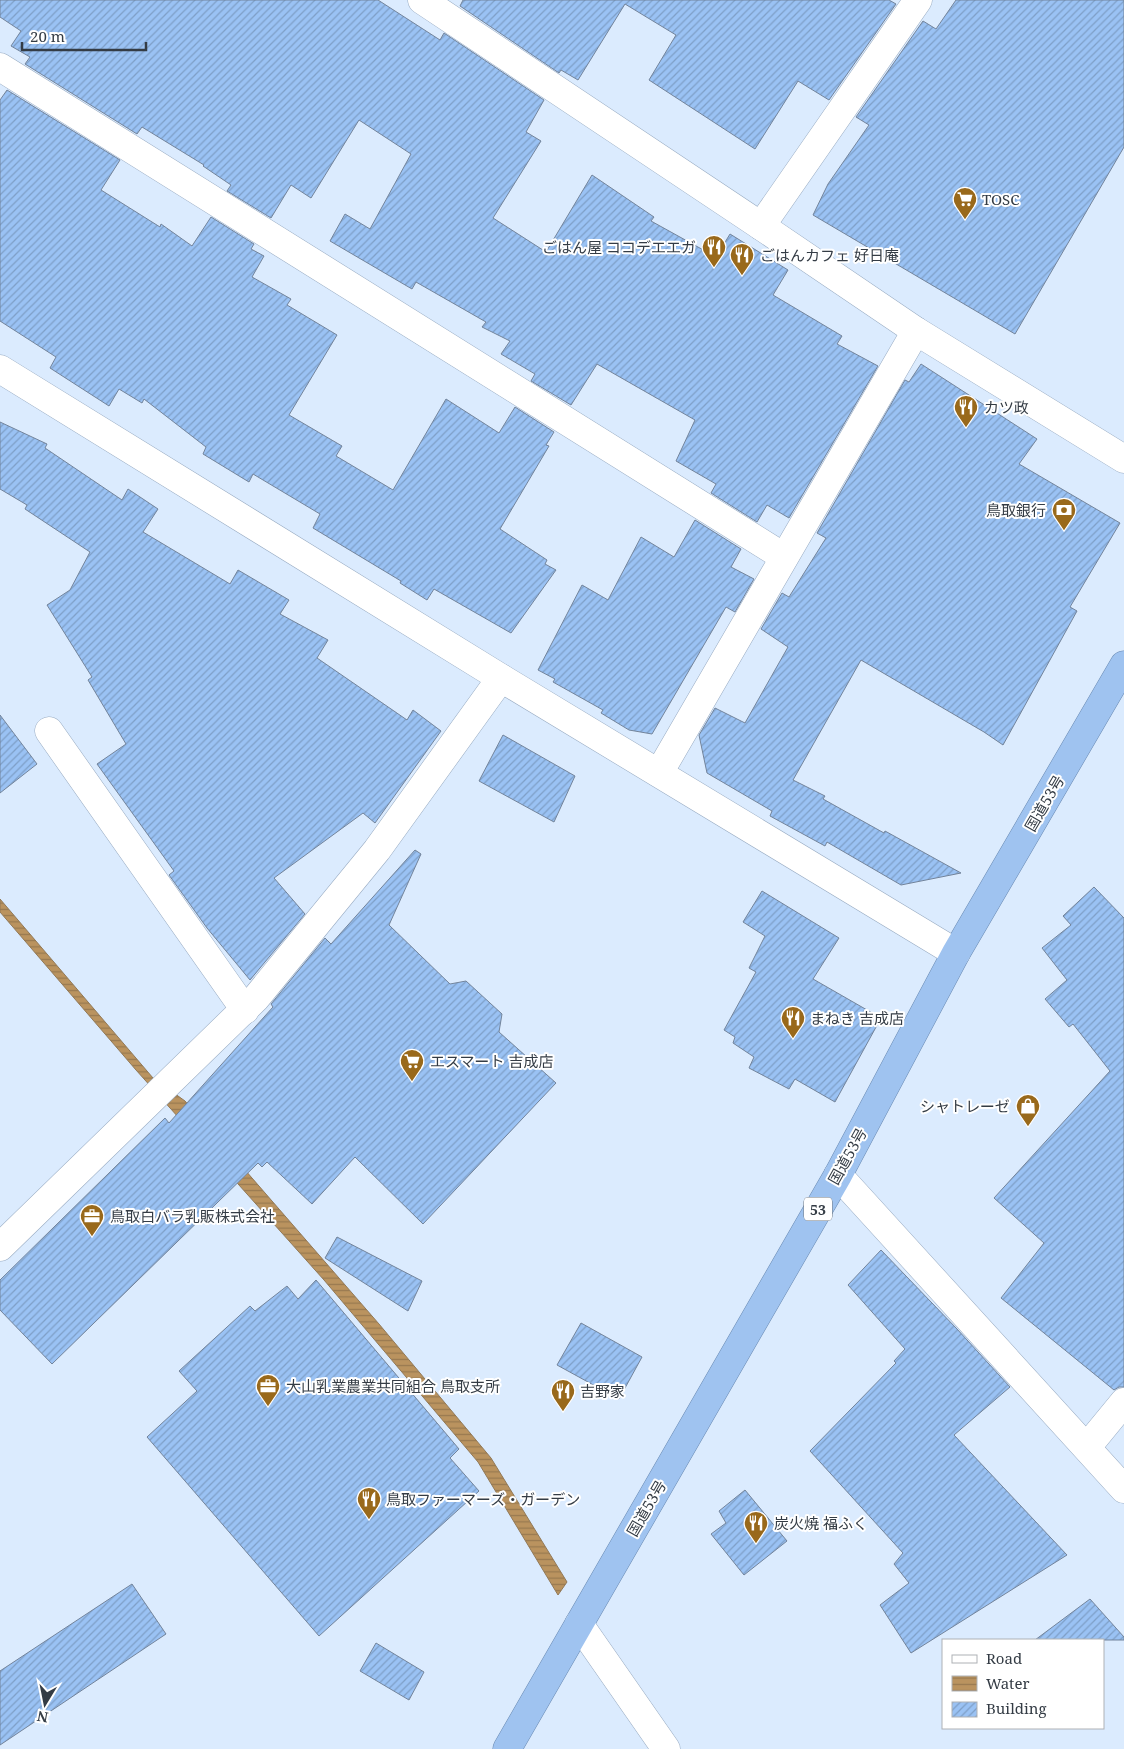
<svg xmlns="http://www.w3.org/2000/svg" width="1124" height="1749" font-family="'Noto Serif','Noto Sans JP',serif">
<defs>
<pattern id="water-rules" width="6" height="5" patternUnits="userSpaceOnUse" patternTransform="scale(1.25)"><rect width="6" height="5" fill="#ba935f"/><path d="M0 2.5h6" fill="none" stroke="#987950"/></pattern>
<pattern id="building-hatch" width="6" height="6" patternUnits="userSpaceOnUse" patternTransform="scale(1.25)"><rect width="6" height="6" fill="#9ac2f4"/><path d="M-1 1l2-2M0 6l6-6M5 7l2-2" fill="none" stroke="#7e9fc7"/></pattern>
</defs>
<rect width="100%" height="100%" fill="#dbebfe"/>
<!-- water -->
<path fill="url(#water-rules)" stroke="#927957" d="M0 899 153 1078 185 1101 379 1324 491 1458 567 1582 558 1595 478 1462 324 1280 136 1070 0 912Z"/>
<!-- building -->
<g fill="url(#building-hatch)" stroke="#73849b">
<path d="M0 0H378L440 40 444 33 544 100 526 132 541 141 493 218 546 252 592 175 654 217 651 221 716 257 730 234 788 270 773 295 842 336 837 344 878 366 789 518 767 505 757 522 711 493 716 484 676 461 695 420 597 364 571 405 531 381 535 374 501 354 510 341 482 327 486 322 416 282 412 289 330 241 345 214 370 229 411 154 359 120 311 198 291 185 271 218 227 191 231 185 203 166 204 165 142 127 137 134 25 64 30 57 11 46 21 31 0 17Z"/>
<path d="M463 0H889L896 4 829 100 798 81 755 149 649 80 676 35 625 4 578 80 561 70 559 73 460 6Z"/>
<path d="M956 0H1124V147L1015 334 813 215 828 184 869 125 856 117 923 21 936 29Z"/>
<path d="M7 90 120 160 101 190 160 227 161 224 192 246 211 217 254 244 251 249 264 256 252 277 291 299 287 305 337 335 289 415 342 446 336 456 393 490 446 399 499 433 515 407 554 432 546 445 549 446 500 529 547 560 545 564 556 570 511 633 434 589 427 600 400 583 401 581 313 528 320 514 253 474 249 482 203 454 206 447 144 399 142 403 119 389 109 406 50 368 56 357 0 321V100Z"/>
<path d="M921 364 1037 439 1019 464 1120 523 1070 607 1077 611 1003 745 984 732 861 660 793 780 825 796 823 799 884 833 885 831 961 873 901 885 827 842 825 846 770 816 772 811 707 773 699 735 715 708 745 723 788 647 761 629 782 593 789 597 826 538 817 533 905 380 909 382Z"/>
<path d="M0 422 47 444 45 448 122 500 128 489 158 509 143 532 230 584 238 570 289 600 280 614 328 640 317 658 407 720 413 710 441 731 375 823 363 813 274 878 305 914 250 980 207 928 169 875 174 871 97 764 126 744 88 680 92 677 47 605 70 590 90 552 25 509 27 505 0 489Z"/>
<path d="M695 520 741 549 731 567 754 579 735 612 726 607 652 734 629 730 601 713 603 710 553 682 555 679 538 670 582 585 608 600 641 537 674 557Z"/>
<path d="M0 715 37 764 0 793Z"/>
<path d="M503 735 575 776 554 822 479 781Z"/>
<path d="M415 850 421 854 389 925 450 984 466 981 502 1014 499 1032 556 1083 423 1224 355 1157 312 1204 267 1162 262 1167 258 1163 52 1364 0 1310V1280L165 1118 169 1123 273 1007 271 1004 325 938 331 944Z"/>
<path d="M1094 887 1124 918V1387H1119L1114 1390 1001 1298 1044 1243 994 1198 1110 1071 1073 1024 1069 1027 1045 999 1067 980 1042 948 1071 925 1063 916Z"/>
<path d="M762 891 839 938 813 979 881 1018 835 1102 795 1079 789 1089 749 1068 754 1057 733 1043 735 1037 724 1030 756 972 749 968 765 936 743 922Z"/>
<path d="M337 1237 422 1281 408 1311 325 1258Z"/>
<path d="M881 1250 957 1329 1010 1387 954 1435 1067 1555 911 1653 880 1605 909 1583 894 1564 903 1553 810 1451 896 1363 894 1361 905 1349 848 1285Z"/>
<path d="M316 1280 459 1449 450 1458 479 1491 319 1636 147 1437 197 1391 179 1371 250 1306 255 1311 287 1286 298 1299Z"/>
<path d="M581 1323 642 1357 619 1399 557 1365Z"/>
<path d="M745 1490 787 1541 744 1575 711 1534 726 1523 719 1511Z"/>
<path d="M132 1584 166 1634 0 1745V1671Z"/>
<path d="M1090 1599 1124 1637V1640H1035Z"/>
<path d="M376 1643 424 1672 409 1700 360 1671Z"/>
</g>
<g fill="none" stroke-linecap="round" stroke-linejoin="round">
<!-- minor casing -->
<g stroke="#98abc2" stroke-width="29">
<g id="minor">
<path d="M422 0 761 226 916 331 1124 459"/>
<path d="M0 67 784 557"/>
<path d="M761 226 918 0"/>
<path d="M0 369 501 678 956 953"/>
<path d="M49 731 245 1010"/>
<path d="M659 773 916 331"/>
<path d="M838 1175 1124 1489"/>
<path d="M0 1247 256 998 377 850 501 678"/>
<path d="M1087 1447 1124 1402"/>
<path d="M579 1624 666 1749"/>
</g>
</g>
<!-- trunk casing -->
<g stroke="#6a8ab2" stroke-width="29">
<path id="trunk" d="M507 1749 838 1175 956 953 1124 665"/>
</g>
<!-- minor -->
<use href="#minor" stroke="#fff" stroke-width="28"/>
<!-- trunk -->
<use href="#trunk" stroke="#9fc3f0" stroke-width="28"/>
</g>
<!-- icons -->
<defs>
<g id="supermarket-pin" transform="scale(1.25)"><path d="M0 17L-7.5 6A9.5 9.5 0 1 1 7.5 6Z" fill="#99691b" stroke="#fff"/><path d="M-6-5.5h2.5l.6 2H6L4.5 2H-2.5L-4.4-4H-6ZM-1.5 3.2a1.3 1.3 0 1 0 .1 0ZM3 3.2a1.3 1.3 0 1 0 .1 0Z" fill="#fff"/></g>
<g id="restaurant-pin" transform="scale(1.25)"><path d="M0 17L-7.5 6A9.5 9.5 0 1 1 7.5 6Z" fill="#99691b" stroke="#fff"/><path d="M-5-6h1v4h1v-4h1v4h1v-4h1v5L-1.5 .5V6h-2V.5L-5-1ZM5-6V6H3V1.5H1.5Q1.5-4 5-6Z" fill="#fff"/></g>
<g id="bank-pin" transform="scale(1.25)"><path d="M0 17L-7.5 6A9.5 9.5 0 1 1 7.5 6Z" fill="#99691b" stroke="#fff"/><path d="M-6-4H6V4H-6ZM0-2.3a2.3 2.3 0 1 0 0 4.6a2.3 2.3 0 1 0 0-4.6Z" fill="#fff"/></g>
<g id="shop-pin" transform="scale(1.25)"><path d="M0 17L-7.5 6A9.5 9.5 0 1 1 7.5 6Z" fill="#99691b" stroke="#fff"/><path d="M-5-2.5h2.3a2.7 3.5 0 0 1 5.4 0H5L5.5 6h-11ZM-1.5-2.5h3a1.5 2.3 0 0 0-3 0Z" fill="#fff"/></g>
<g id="office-pin" transform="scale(1.25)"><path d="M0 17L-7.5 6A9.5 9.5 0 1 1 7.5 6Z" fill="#99691b" stroke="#fff"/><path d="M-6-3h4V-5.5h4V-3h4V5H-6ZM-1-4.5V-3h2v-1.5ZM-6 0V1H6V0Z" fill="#fff"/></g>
</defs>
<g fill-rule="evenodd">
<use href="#supermarket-pin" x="965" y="199"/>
<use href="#restaurant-pin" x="714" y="247"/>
<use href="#restaurant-pin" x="742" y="255"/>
<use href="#restaurant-pin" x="966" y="407"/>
<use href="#bank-pin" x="1064" y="510"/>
<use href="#restaurant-pin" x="793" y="1018"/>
<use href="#supermarket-pin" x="412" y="1061"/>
<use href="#shop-pin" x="1028" y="1106"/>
<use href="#office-pin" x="92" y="1216"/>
<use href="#office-pin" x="268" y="1386"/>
<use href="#restaurant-pin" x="563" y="1391"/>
<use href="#restaurant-pin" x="369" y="1499"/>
<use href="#restaurant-pin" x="756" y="1523"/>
</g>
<g text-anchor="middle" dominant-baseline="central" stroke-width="4" stroke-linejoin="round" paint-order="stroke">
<!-- shield labels -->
<rect fill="#fff" stroke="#71767d" stroke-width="1" x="804" y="1197.5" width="28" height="23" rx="4"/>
<g font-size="14" font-weight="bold" fill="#343c45">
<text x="818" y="1209">53</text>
</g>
<!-- poi labels -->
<g font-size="15" fill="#343c45" stroke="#fff" text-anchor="start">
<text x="982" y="199">TOSC</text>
<text x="696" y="247" text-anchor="end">ごはん屋 ココデエエガ</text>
<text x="760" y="255">ごはんカフェ 好日庵</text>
<text x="984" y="407">カツ政</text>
<text x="1046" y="510" text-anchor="end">鳥取銀行</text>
<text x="810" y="1018">まねき 吉成店</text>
<text x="430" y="1061">エスマート 吉成店</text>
<text x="1010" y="1106" text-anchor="end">シャトレーゼ</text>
<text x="110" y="1216">鳥取白バラ乳販株式会社</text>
<text x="286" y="1386">大山乳業農業共同組合 鳥取支所</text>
<text x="580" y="1391">吉野家</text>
<text x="386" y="1499">鳥取ファーマーズ・ガーデン</text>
<text x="774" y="1523">炭火焼 福ふく</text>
</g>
<!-- street labels -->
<g font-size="15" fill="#343c45" stroke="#fff">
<text transform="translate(1044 803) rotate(-60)">国道53号</text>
<text transform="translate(847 1156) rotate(-61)">国道53号</text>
<text transform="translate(646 1508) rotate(-60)">国道53号</text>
</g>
</g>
<!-- legend -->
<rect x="942" y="1639" width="162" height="90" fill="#ffffff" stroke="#aeb1b5"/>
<rect x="952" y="1655" width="25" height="8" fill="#ffffff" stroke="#aeb1b5"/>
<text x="986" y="1664" font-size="15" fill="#343c45">Road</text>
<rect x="952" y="1676" width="25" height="15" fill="url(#water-rules)" stroke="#aeb1b5"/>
<text x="986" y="1689" font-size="15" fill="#343c45">Water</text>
<rect x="952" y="1702" width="25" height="15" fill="url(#building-hatch)" stroke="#aeb1b5"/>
<text x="986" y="1714" font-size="15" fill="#343c45">Building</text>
<!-- north arrow -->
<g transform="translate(45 1704) rotate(190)" stroke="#ffffff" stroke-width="4" paint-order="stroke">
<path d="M0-4L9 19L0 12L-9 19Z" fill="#343c45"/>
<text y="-8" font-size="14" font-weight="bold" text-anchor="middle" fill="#343c45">N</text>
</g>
<!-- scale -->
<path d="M22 42v8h124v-8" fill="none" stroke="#343c45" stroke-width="2.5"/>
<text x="30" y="42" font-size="15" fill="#343c45" stroke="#ffffff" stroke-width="4" paint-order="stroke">20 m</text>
</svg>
